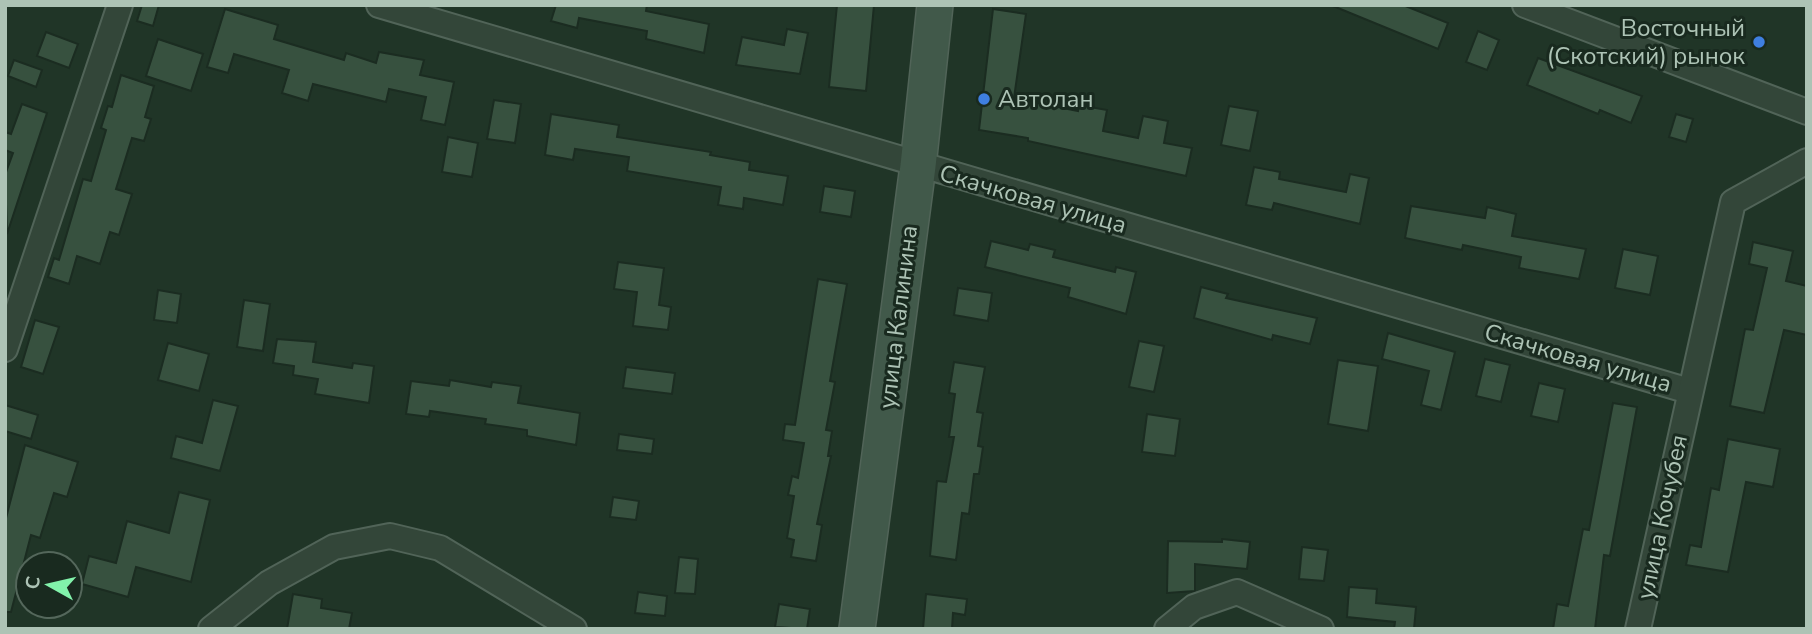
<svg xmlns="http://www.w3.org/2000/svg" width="1812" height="634" font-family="'Nunito Sans',sans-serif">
<rect width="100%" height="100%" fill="#203527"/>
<!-- building -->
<g fill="#37513f" stroke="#1b2c21" stroke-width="2">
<path d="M142 5H159L153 26 137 21Z"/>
<path d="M556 5H647L646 11 709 24 704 53 646 39 647 31 579 18 577 28 551 21Z"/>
<path d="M837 5H874L866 91 829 87Z"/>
<path d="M1403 5 1448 23 1438 49 1333 6Z"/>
<path d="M225 9 278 25 274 39 344 60 346 53 376 63 379 52 424 60 420 75 454 82 445 125 421 120 426 97 389 89 386 102 313 84 308 101 282 93 289 70 234 54 228 73 207 67Z"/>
<path d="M993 9 1026 14 1014 98 1078 111 1079 105 1107 110 1103 131 1138 138 1143 116 1168 121 1164 143 1192 148 1186 176 1028 141V138L979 130Z"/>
<path d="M787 29 808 33 800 74 736 65 742 37 784 45Z"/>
<path d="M1478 31 1499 40 1487 70 1466 62Z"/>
<path d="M46 32 78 44 69 68 37 56Z"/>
<path d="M158 39 203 54 191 91 146 76Z"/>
<path d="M1538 58 1642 96 1631 123 1600 110 1598 114 1527 85Z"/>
<path d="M14 60 42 70 36 87 8 76Z"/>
<path d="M121 75 154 86 145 117 151 119 144 141 132 138 116 189 132 194 119 235 110 232 100 264 77 256 69 284 48 277 54 258 59 260 83 179 91 181 106 130 101 128 108 106 112 107Z"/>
<path d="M494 100 521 104 515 143 487 139Z"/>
<path d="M22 104 47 113 7 234 5 175 13 153 5 150V132L11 134Z"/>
<path d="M1229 106 1258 111 1250 151 1221 145Z"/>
<path d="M551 114 619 125 617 137 711 152 710 155 750 162 749 170 788 176 783 205 744 198 743 209 718 205 721 187 627 171 629 157 575 149 573 160 545 155Z"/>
<path d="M1676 114 1693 119 1686 142 1669 137Z"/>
<path d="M448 137 478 143 472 177 442 172Z"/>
<path d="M1254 167 1280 172 1279 179 1346 192 1350 174 1369 178 1360 224 1274 203 1272 210 1246 205Z"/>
<path d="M824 186 855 191 851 217 820 212Z"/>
<path d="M1411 206 1485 218 1487 207 1516 214 1512 236 1586 249 1579 279 1519 268 1521 257 1463 245 1462 250 1405 238Z"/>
<path d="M991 241 1028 250 1030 244 1055 250 1053 257 1115 272 1116 267 1136 272 1126 314 1068 297 1070 288 985 267Z"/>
<path d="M1753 242 1793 251 1786 281 1807 286V335L1784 330 1764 413 1730 406 1745 329 1753 330 1767 268 1749 264Z"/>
<path d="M1623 249 1658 256 1650 295 1615 288Z"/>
<path d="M618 262 664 268 659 305 671 307 668 330 633 326 637 292 614 289Z"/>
<path d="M818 279 847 284 830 381 835 382 826 430 832 431 828 456H831L817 524 822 525 816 561 791 557 794 540 787 538 794 496 788 495 792 476 798 478 804 443 783 440 785 424 795 425Z"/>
<path d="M1201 287 1228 294 1226 298 1317 318 1310 344 1273 335 1272 340 1194 318Z"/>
<path d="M958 288 992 293 988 321 954 315Z"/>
<path d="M158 290 181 294 177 323 154 320Z"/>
<path d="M244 300 270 304 263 351 237 347Z"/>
<path d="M35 320 59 327 43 374 21 367Z"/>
<path d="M1388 333 1455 352 1441 410 1421 405 1429 371 1382 359Z"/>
<path d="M277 339 316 342 313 362 352 368 353 363 374 366 369 403 315 394 318 379 293 375 294 366 273 363Z"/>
<path d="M1139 341 1164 346 1154 392 1129 387Z"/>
<path d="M168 343 209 354 199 391 158 380Z"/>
<path d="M1485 359 1510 365 1501 402 1476 396Z"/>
<path d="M1338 360 1378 366 1368 431 1328 424Z"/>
<path d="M954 362 985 367 977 412 983 413 978 446 983 447 979 474H974L969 514 962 513 956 560 930 556 937 481 946 482 954 437H949L955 394 949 393Z"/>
<path d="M626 367 675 373 672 394 623 388Z"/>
<path d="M450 380 491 387 492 382 521 386 518 403 580 413 576 445 527 436V430L485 424 486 419 430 411 429 417 406 414 411 381 449 386Z"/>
<path d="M1539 383 1565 389 1558 422 1531 416Z"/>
<path d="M213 400 238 406 220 471 171 458 176 436 202 443Z"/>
<path d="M1613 403 1637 407 1610 556 1604 555 1595 629H1553L1557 604 1568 606 1583 529 1589 530Z"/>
<path d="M5 405 38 415 31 439 5 431Z"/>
<path d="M1147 414 1180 419 1175 456 1142 452Z"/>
<path d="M619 434 654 439 652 454 617 450Z"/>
<path d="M1728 439 1780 449 1773 487 1746 482 1728 572 1686 565 1690 545 1701 547 1711 488 1719 490Z"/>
<path d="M25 445 78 462 67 497 54 493 40 538 31 535 11 612H5V522Z"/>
<path d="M179 492 210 500 191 582 136 567 128 597 82 584 89 556 116 563 127 521 169 533Z"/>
<path d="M613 497 639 501 636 520 610 517Z"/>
<path d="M1222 539 1250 542 1247 569 1195 564V591L1167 593 1168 541 1222 542Z"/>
<path d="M1302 547 1328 550 1324 581 1299 579Z"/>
<path d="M679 557 698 559 695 594 675 593Z"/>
<path d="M1349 587 1377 589 1376 603 1416 607 1414 629H1394L1395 622 1347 617Z"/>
<path d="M638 592 667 596 665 616 635 613Z"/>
<path d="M293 594 322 599 321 608 352 613 349 629H287Z"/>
<path d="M926 594 967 599 965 615 953 613 952 629H923Z"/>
<path d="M779 604 810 609 807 629 775 627Z"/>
</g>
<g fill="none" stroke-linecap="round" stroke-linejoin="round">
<!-- street casing -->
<g stroke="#516458" stroke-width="28">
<g id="street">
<path d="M379 5 1689 391"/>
<path d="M1525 5 1807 112"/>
<path d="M5 349 120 5"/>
<path d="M211 629 269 583 334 547 390 536 440 548 574 629"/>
<path d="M1167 629 1194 607 1237 592 1321 629"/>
<path d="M1638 629 1733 202 1807 161"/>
</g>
</g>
<!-- secondary casing -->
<g stroke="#516458" stroke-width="38">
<path id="secondary" d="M857 629 918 166 935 5"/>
</g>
<!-- street -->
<use href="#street" stroke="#334639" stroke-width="24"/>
<!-- secondary -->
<use href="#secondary" stroke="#41594a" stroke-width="35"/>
</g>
<!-- markers -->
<g fill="#3f7fe0" stroke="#192a1f" stroke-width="2.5">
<circle cx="1759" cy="42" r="7"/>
<circle cx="984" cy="99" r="7"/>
</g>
<g text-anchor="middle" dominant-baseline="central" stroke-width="6" stroke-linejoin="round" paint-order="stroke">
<!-- poi labels -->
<g font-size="24" fill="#adc3b5" stroke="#192a1f" text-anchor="end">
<text x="1745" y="28">Восточный<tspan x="1745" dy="28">(Скотский) рынок</tspan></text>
<text x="998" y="99" text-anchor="start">Автолан</text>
</g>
<!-- street labels -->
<g font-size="24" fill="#adc3b5" stroke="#192a1f">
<text transform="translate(1033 199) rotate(16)">Скачковая улица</text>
<text transform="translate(898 317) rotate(-83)">улица Калинина</text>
<text transform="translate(1578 358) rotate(16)">Скачковая улица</text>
<text transform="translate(1662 517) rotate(-78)">улица Кочубея</text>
</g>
</g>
<!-- border -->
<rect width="1812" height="634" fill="none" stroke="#adc3b5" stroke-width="14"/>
<!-- north arrow -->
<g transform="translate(49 585) rotate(278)"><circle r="33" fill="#192a1f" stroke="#54675b" stroke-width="2"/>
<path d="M0-5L12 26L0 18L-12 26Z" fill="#82f3ab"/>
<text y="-10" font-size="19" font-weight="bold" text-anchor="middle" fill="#adc3b5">С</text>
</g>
</svg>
